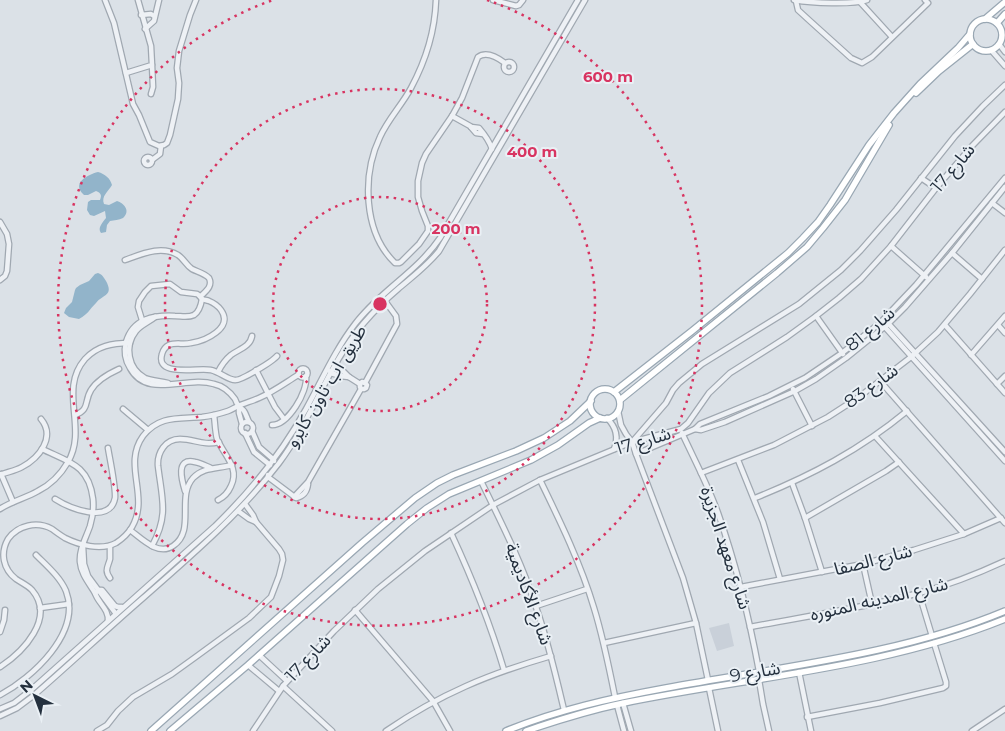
<svg xmlns="http://www.w3.org/2000/svg" width="1005" height="731" font-family="Montserrat,'Noto Sans Arabic',sans-serif">
<rect width="100%" height="100%" fill="#dbe1e7"/>
<!-- built -->
<path fill="#c9d0d9" d="M729 623 734 646 717 651 709 628Z"/>
<!-- water -->
<g fill="#92b4ca">
<path d="M98 172C105 174 110 178 112 185 108 192 101 196 104 204L109 205 117 201C124 203 131 211 123 218 119 220 114 220 110 221L107 225 106 232 101 233C97 228 103 222 106 218L105 211 94 216 90 215 87 210 88 202 91 200H100C102 195 101 193 96 191L88 195H84C71 183 87 175 98 172Z"/>
<path d="M98 273C103 275 103 277 106 281 114 296 103 294 96 303 89 310 89 313 79 319L69 317 64 313 66 308 72 302 75 290 76 288 80 285 89 281 95 274Z"/>
</g>
<g fill="none" stroke-linecap="round" stroke-linejoin="round">
<!-- minor casing -->
<g stroke="#a0a8b1" stroke-width="7">
<g id="minor">
<path d="M105 0 114 23 133 104 139 115 150 142 159 146 164 145 167 143 170 135 178 99 179 83 177 68 179 51 190 15 196 0"/>
<path d="M436 0C435 30 425 62 411 88 402 105 388 119 380 137 362 175 363 232 395 263H399L401 262 419 244 428 231V226L422 211 418 197V181L422 163 426 154 452 116 462 98 478 57C486 51 497 57 505 63"/>
<path d="M493 0 516 6 519 5 523 0"/>
<path d="M794 0C811 3 852 5 867 0"/>
<path d="M796 1 798 10 810 21 851 58 862 63 872 57 928 3 925 0"/>
<path d="M860 2 892 37"/>
<path d="M141 15 151 14 154 16"/>
<path d="M145 29 154 21 159 0"/>
<path d="M999 44 1005 52"/>
<path d="M991 50 1005 66"/>
<circle cx="509" cy="67" r="5"/>
<path d="M126 73 152 65 151 46 138 0"/>
<path d="M151 94 153 87 152 65"/>
<path d="M452 116 470 126 476 133 483 134"/>
<path d="M471 127 479 128C485 135 489 140 492 149"/>
<circle cx="148" cy="161" r="4"/>
<path d="M152 160 160 154 161 146"/>
<path d="M921 178 936 188"/>
<path d="M992 203 1005 213"/>
<path d="M0 222 7 234 9 244 7 271 5 276 0 280"/>
<path d="M891 246 926 277"/>
<path d="M952 253 982 279"/>
<path d="M125 260C142 254 161 245 178 255 184 259 186 265 192 269 198 272 204 273 209 278 213 286 206 291 201 296"/>
<path d="M202 299C201 305 199 312 194 315 188 318 181 316 175 316 154 315 133 318 126 342 124 350 125 360 130 368 147 400 187 375 214 384 223 386 230 392 235 399 236 402 237 404 239 406 240 408 243 409 244 411 246 414 247 418 249 422"/>
<path d="M816 316 843 354"/>
<path d="M155 317C149 322 141 325 136 331 124 346 128 369 145 378 152 381 161 381 168 383"/>
<path d="M142 320 138 307 139 301 145 292 151 286 170 284 181 292 197 294C199 295 200 297 202 299 204 300 207 300 209 301 214 303 218 306 221 310 234 328 205 341 191 343 184 345 175 342 169 345 165 347 163 350 162 354 155 378 199 367 211 370 220 372 228 380 235 380 241 381 273 361 277 356"/>
<path d="M887 322 1005 452"/>
<path d="M883 325 1005 461"/>
<path d="M945 325 1005 393"/>
<path d="M998 325 1005 333"/>
<path d="M971 355 1005 316"/>
<path d="M336 364 349 377 360 384"/>
<circle cx="303" cy="373" r="4.5"/>
<path d="M256 370 275 407 284 419"/>
<path d="M330 371 331 373 340 376 349 377"/>
<path d="M218 372C221 366 225 360 231 355 239 349 250 347 252 336"/>
<path d="M880 381 1005 523"/>
<path d="M365 383 397 324 396 316 385 301"/>
<path d="M997 384 1005 376"/>
<path d="M793 389 812 426"/>
<path d="M239 406V413L242 424"/>
<path d="M123 409 148 430"/>
<path d="M618 411 621 425 626 434 632 442 636 454 695 429 700 424 769 396 805 378 842 353 880 323 916 285 1005 178"/>
<path d="M75 415C90 410 84 401 91 390 97 380 108 374 119 369"/>
<path d="M214 415C215 423 215 431 217 439 224 455 240 468 231 486 228 493 224 497 218 500"/>
<path d="M607 418C616 427 619 437 614 449"/>
<circle cx="247" cy="428" r="6"/>
<path d="M272 425C288 425 308 392 306 376"/>
<path d="M695 429 701 430 725 422 795 391 816 379 846 358 888 324 905 307 952 253 1005 187"/>
<path d="M252 431 259 447 274 460V461"/>
<path d="M245 433 254 452 270 465"/>
<path d="M682 433C694 459 708 485 718 513 736 564 749 617 759 671"/>
<path d="M875 436 964 534"/>
<path d="M633 441 666 403 673 390 679 383 702 364 799 304 841 270 860 251 896 210 955 136 983 106 1005 85"/>
<path d="M42 449C69 462 89 465 93 499 94 509 93 516 90 526 86 538 79 549 80 562 81 574 89 583 95 593"/>
<path d="M636 454 683 578 696 623 708 680"/>
<path d="M738 460 763 522 780 579"/>
<path d="M701 473 774 445 828 417 859 397 911 357 938 332 970 294 1005 250"/>
<path d="M1 474 13 502"/>
<path d="M0 475C7 472 15 471 22 467 39 458 56 437 41 419"/>
<path d="M268 475V477L296 498C304 496 307 492 308 484"/>
<path d="M540 480C560 521 581 564 594 608 603 637 609 667 615 697"/>
<path d="M481 481C501 522 522 563 536 607 548 641 556 676 564 710"/>
<path d="M792 483 805 518 822 572"/>
<path d="M185 491C182 481 175 457 195 462 201 463 206 466 211 468"/>
<path d="M294 497 308 482 361 389H364L366 388 367 385 365 383 362 382 360 384V387L361 389"/>
<path d="M755 498C810 476 860 450 907 411"/>
<path d="M55 499C69 508 110 525 115 498 116 488 110 460 108 448"/>
<path d="M0 509C12 501 26 498 38 491 50 485 61 474 68 462 88 428 58 390 85 359 97 346 112 343 130 343"/>
<path d="M238 511 249 519 256 522"/>
<path d="M805 518 886 471 899 462"/>
<path d="M130 530C142 539 158 556 173 546 196 531 176 497 193 478 203 467 218 469 232 465"/>
<path d="M451 533C472 578 490 623 504 670"/>
<path d="M83 546 84 564 88 576 116 614"/>
<path d="M110 546C110 550 110 554 110 559 108 567 104 570 110 578"/>
<path d="M152 546C169 515 162 499 158 466 157 453 165 439 180 439 195 439 202 446 219 442"/>
<path d="M863 564 872 604"/>
<path d="M741 587 863 564 914 550 964 534 1001 518"/>
<path d="M919 593 932 636"/>
<path d="M536 606 587 589"/>
<path d="M40 608 69 604"/>
<path d="M355 610 433 701 450 731"/>
<path d="M108 621C109 609 98 603 95 593L99 590H102L115 606 118 607H122"/>
<path d="M750 627C807 616 864 608 919 593 949 585 977 574 1005 561"/>
<path d="M0 632 4 620 5 610"/>
<path d="M604 643 696 623"/>
<path d="M259 655 287 681"/>
<path d="M248 665 279 691"/>
<path d="M0 667C23 652 56 618 32 590 27 585 22 583 16 579 3 569 0 553 8 539 18 525 37 521 52 529 56 532 60 535 65 538 79 545 101 551 116 543 122 539 128 534 132 527 150 496 122 465 143 436 159 415 179 419 202 417 211 416 219 414 228 411 231 410 234 408 238 406 245 403 252 401 259 398 273 392 285 383 298 375"/>
<path d="M799 672 811 731"/>
<path d="M759 680 763 704 769 731"/>
<path d="M283 686 332 731"/>
<path d="M709 688 718 731"/>
<path d="M0 695C32 678 82 633 66 591 60 577 47 566 36 555"/>
<path d="M623 703 631 731"/>
<path d="M617 705 624 731"/>
<path d="M0 709 14 703 31 690 215 526C251 491 282 453 306 409 322 380 335 350 355 324 380 291 417 272 440 238L578 0"/>
<path d="M0 716 17 708 33 696C70 664 106 630 143 598 191 556 240 514 279 463 312 419 328 365 363 324 374 311 385 300 398 289 412 277 427 266 439 251L585 0"/>
<path d="M807 717 880 703 943 688 946 686V682L934 643"/>
<path d="M97 731 107 725 118 711 133 697 172 674 197 656 249 618 271 597 279 576 283 560 282 554 279 549 256 522 253 515 245 504"/>
<path d="M253 731 283 686 334 631 378 589 425 551 493 505 540 480 632 442 681 429 688 423 709 393 730 373 787 337 816 316 839 298 861 279 891 246 936 188 972 146 1005 112"/>
<path d="M386 731C440 694 489 674 551 656"/>
<path d="M972 731 1005 709"/>
</g>
</g>
<!-- major casing -->
<g stroke="#99a7b3" stroke-width="8">
<g id="major">
<path d="M985 19 1005 2"/>
<circle cx="986" cy="35" r="16"/>
<path d="M997 23 1005 14"/>
<path d="M916 93 939 71 973 44"/>
<circle cx="605" cy="404" r="15"/>
<path d="M614 392 692 331 788 253 803 238 818 222 830 205 869 145 894 113 920 84 958 48 970 34"/>
<path d="M620 400 777 273 807 247 823 228 845 200 889 125"/>
<path d="M151 731 362 543 415 498 437 483 453 475 516 451 544 438 570 421 591 401"/>
<path d="M170 731 248 665 407 524 427 508 449 494 531 460 558 445 589 423 600 418"/>
<path d="M506 731C557 710 611 698 666 688 778 667 900 655 1005 611"/>
<path d="M526 731C558 720 591 710 624 703 751 677 884 668 1005 619"/>
</g>
</g>
<!-- minor -->
<use href="#minor" stroke="#eef1f5" stroke-width="4.5"/>
<!-- major -->
<use href="#major" stroke="#fff" stroke-width="5.5"/>
</g>
<!-- distance rings -->
<g fill="none" stroke="#d83461" stroke-width="2.5" stroke-dasharray="2.5 5">
<circle cx="380" cy="304" r="107"/>
<circle cx="380" cy="304" r="215"/>
<path d="M487 0A322 322 0 1 1 273 0"/>
</g>
<g text-anchor="middle" dominant-baseline="central" stroke-width="4" stroke-linejoin="round" paint-order="stroke">
<!-- street labels -->
<g font-size="18" fill="#24303e" stroke="#eaf0f5">
<text transform="translate(953 168) rotate(-50)">شارع 17</text>
<text transform="translate(870 329) rotate(-40)">شارع 81</text>
<text transform="translate(326 386) rotate(-59)">طريق اب تاون كايرو</text>
<text transform="translate(871 386) rotate(-36)">شارع 83</text>
<text transform="translate(643 441) rotate(-17)">شارع 17</text>
<text transform="translate(726 548) rotate(72)">شارع معهد الجزيرة</text>
<text transform="translate(873 560) rotate(-14)">شارع الصفا</text>
<text transform="translate(529 594) rotate(70)">شارع الأكاديمية</text>
<text transform="translate(879 599) rotate(-13)">شارع المدينه المنوره</text>
<text transform="translate(308 658) rotate(-47)">شارع 17</text>
<text transform="translate(755 672) rotate(-10)">شارع 9</text>
</g>
</g>
<circle cx="380" cy="304" r="8" fill="#d83461" stroke="#eaf0f5" stroke-width="2.5"/>
<g font-size="15" text-anchor="middle" font-weight="bold" fill="#d83461" stroke="#eaf0f5" stroke-width="4" stroke-linejoin="round" paint-order="stroke">
<text x="608" y="82">600 m</text>
<text x="532" y="157">400 m</text>
<text x="456" y="234">200 m</text>
</g>
<!-- north arrow -->
<g transform="translate(35 696) rotate(318)" stroke="#eaf0f5" stroke-width="4" paint-order="stroke">
<path d="M0-4L9 19L0 12L-9 19Z" fill="#24303e"/>
<text y="-8" font-size="14" font-weight="bold" text-anchor="middle" fill="#24303e">N</text>
</g>
</svg>
